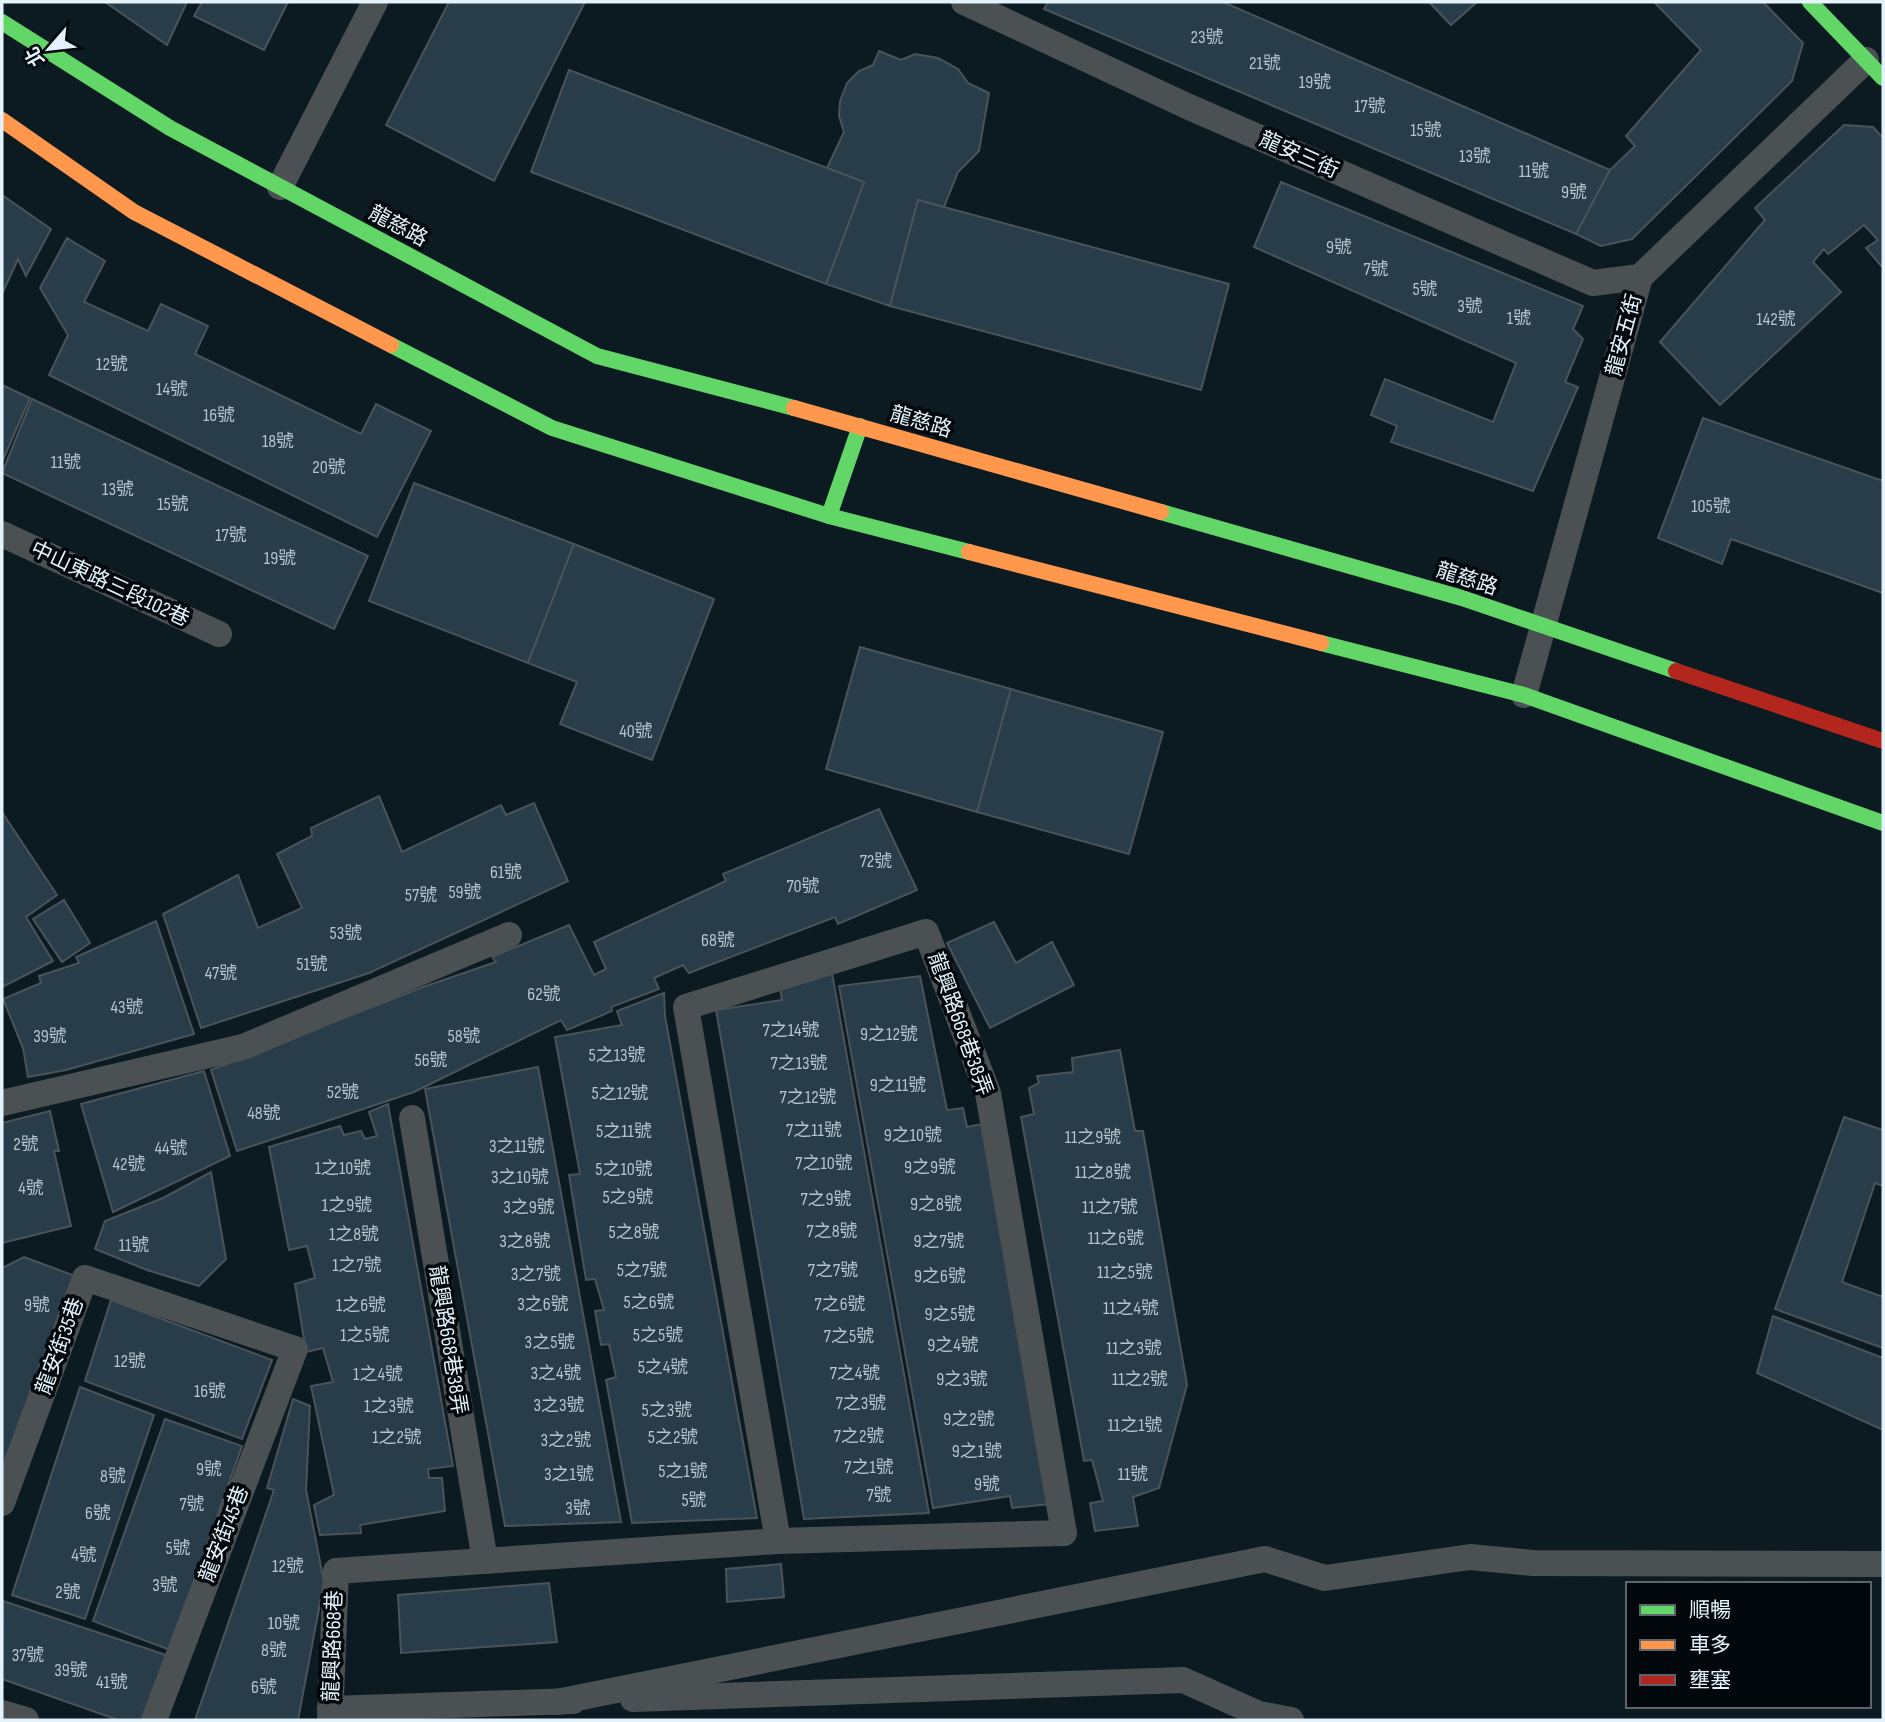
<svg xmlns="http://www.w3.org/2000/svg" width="1885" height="1722" font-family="'Sofia Sans Condensed','Noto Sans TC',sans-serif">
<rect width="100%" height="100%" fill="#0c1a21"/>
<!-- building -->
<g fill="#283c49" stroke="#4a535a" stroke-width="2">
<path d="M105 2H187L167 45Z"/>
<path d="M202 2H288L264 50 194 16Z"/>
<path d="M449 2H585L494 181 386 125Z"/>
<path d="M1048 2H1223L1610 170 1576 234 1044 9Z"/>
<path d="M1429 2H1477L1451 25Z"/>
<path d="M1654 2H1763L1803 43 1792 81 1632 239 1601 246 1576 234 1610 170 1635 146 1626 136 1701 50Z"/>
<path d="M879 51 901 60 915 54 938 58 958 69 968 83 989 93 979 151 958 172 944 207 918 200 890 306 826 284 864 182 827 168 844 132 839 116 840 101 847 83 859 71 873 65Z"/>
<path d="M569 70 864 182 826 284 531 172Z"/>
<path d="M1844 125 1873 127 1883 138V268L1866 248 1878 240 1864 225 1828 254 1824 249 1813 262 1841 292 1720 405 1660 342 1765 220 1755 208Z"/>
<path d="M1281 182 1583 306 1573 329 1583 339 1565 382 1578 387 1533 491 1391 442 1397 426 1371 415 1385 379 1493 422 1516 363 1254 247Z"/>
<path d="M2 195 51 229 26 276 18 259 2 294Z"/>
<path d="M918 200 1229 284 1201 390 890 306Z"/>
<path d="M67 238 105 261 84 302 148 331 161 304 208 326 195 354 361 434 376 404 431 431 377 537 49 375 68 335 40 288Z"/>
<path d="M2 385 30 398 2 462Z"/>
<path d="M32 399 368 556 334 629 2 473Z"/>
<path d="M1703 418 1883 481V593L1731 539 1722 564 1658 538Z"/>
<path d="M414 483 574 544 528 663 369 601Z"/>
<path d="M574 544 714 599 652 760 560 724 577 682 528 663Z"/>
<path d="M860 647 1011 689 977 812 826 769Z"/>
<path d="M1011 689 1163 732 1129 854 977 812Z"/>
<path d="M379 796 402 852 501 805 506 815 534 803 568 881 369 973 201 1028 163 914 238 875 258 928 302 908 277 854 312 836 311 828Z"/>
<path d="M879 809 917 890 838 924 835 917 689 973 683 965 654 978 659 989 611 1007 612 1011 567 1030 561 1020 414 1092 237 1151 211 1070 423 987 496 962 492 957 569 925 594 975 606 969 594 942 726 881 723 874Z"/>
<path d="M2 812 57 895 26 917 53 961 2 987Z"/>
<path d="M64 900 90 943 62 962 33 919Z"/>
<path d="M156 921 194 1034 66 1070 28 1077 23 1048 3 999 41 983 39 976 79 963 76 957Z"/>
<path d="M994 922 1016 963 1052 942 1074 985 990 1028 947 943Z"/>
<path d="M830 962 929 1513 804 1519 716 1010 782 1000 778 975Z"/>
<path d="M920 976 947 1110 963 1108 967 1127 982 1124 1049 1504 1012 1508 1010 1496 933 1508 839 986Z"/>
<path d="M664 993 665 1016 757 1518 632 1523 606 1380 616 1377 609 1344 601 1345 595 1311 604 1310 595 1279 586 1280 569 1175 580 1174 555 1037 622 1025 617 1011Z"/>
<path d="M1120 1050 1135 1131H1143L1187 1385 1159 1488 1133 1497 1138 1526 1095 1531 1090 1503 1103 1501 1092 1460 1084 1461 1021 1117 1034 1114 1029 1088 1039 1083 1037 1076 1073 1072 1072 1058Z"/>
<path d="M538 1067 621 1522 505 1526 425 1089Z"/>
<path d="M204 1071 230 1156 113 1212 81 1104Z"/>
<path d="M388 1104 453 1466 428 1469 429 1478H442L445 1511 360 1525 361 1533 320 1535 314 1505 334 1495 311 1386 333 1382 323 1348 306 1352 295 1284 315 1278 307 1246 289 1250 269 1147 340 1126 344 1135 361 1131 365 1139 377 1136 369 1112Z"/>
<path d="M50 1111 59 1151H54L71 1226 2 1243V1123Z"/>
<path d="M1844 1117 1883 1130V1186L1875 1183 1842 1282 1883 1297V1348L1775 1309Z"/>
<path d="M211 1172 226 1259 199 1286 147 1270 95 1249 105 1221 163 1198Z"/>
<path d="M24 1257 75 1276 2 1486V1268Z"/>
<path d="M111 1300 272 1360 242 1439 85 1381Z"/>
<path d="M1773 1316 1883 1358V1430L1757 1373Z"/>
<path d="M80 1387 154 1415 85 1619 12 1595Z"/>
<path d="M293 1399 310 1406 306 1490 324 1582 298 1720H195L274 1490 267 1488Z"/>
<path d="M165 1419 242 1446 170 1650 93 1621Z"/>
<path d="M781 1564 784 1597 727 1602 726 1569Z"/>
<path d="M549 1583 557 1642 401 1653 398 1595Z"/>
<path d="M3 1601 169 1656 147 1720H118L2 1679Z"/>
</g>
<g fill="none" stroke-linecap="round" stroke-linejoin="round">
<!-- lane -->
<g stroke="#4b5153" stroke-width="26">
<path d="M964 2 1189 107 1593 283 1640 277"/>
<path d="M280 187 375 2"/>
<path d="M2 534 219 634"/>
<path d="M1524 695 1640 277 1866 60"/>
<path d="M2 1103 243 1047 509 935"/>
<path d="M412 1118 485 1561"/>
<path d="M2 1503 85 1278 295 1349 154 1720"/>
<path d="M633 1699 1183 1680 1259 1714 1291 1720"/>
<path d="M557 1702 1265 1559 1325 1578 1470 1557 1533 1563 1883 1564"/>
<path d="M330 1709 573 1701"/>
<path d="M2 1713 26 1720"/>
<path d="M330 1720 336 1571 778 1541 1064 1533 988 1093 926 932 686 1007 778 1541"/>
</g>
<!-- fast -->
<g stroke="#63d668" stroke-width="16">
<path d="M1810 2 1883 78"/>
<path d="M2 22 170 128 597 356 794 408"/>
<path d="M391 345 552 428 829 516 969 552"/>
<path d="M1161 512 1462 598 1676 671"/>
<path d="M829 516 860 426"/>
<path d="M1321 643 1524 695 1883 823"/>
</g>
<!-- slow -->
<g stroke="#ff974d" stroke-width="16">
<path d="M2 120 134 212 391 345"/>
<path d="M794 408 1161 512"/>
<path d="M969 552 1321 643"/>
</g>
<!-- jam -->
<path stroke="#b3261e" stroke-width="16" d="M1676 671 1883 741"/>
</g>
<g text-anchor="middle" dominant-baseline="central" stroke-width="7" stroke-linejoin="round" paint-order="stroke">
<!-- number labels -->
<g font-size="18" fill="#b5c5ce">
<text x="1207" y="37">23號</text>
<text x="1265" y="63">21號</text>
<text x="1315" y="82">19號</text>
<text x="1370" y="106">17號</text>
<text x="1426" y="130">15號</text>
<text x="1475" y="156">13號</text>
<text x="1534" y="171">11號</text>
<text x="1574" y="192">9號</text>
<text x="1339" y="247">9號</text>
<text x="1376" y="269">7號</text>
<text x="1425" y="289">5號</text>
<text x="1470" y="306">3號</text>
<text x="1519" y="318">1號</text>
<text x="1776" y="319">142號</text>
<text x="112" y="364">12號</text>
<text x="172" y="389">14號</text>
<text x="219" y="415">16號</text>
<text x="278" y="441">18號</text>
<text x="66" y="462">11號</text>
<text x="329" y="467">20號</text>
<text x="118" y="489">13號</text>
<text x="173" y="504">15號</text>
<text x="1711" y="506">105號</text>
<text x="231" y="535">17號</text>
<text x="280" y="558">19號</text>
<text x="636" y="731">40號</text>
<text x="876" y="861">72號</text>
<text x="506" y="872">61號</text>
<text x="803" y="886">70號</text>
<text x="465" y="892">59號</text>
<text x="421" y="895">57號</text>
<text x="346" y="933">53號</text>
<text x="718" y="940">68號</text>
<text x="312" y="964">51號</text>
<text x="221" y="973">47號</text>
<text x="544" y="994">62號</text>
<text x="127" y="1007">43號</text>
<text x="791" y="1030">7之14號</text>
<text x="889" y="1034">9之12號</text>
<text x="50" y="1036">39號</text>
<text x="464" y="1036">58號</text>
<text x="617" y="1055">5之13號</text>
<text x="431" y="1060">56號</text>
<text x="799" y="1063">7之13號</text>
<text x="898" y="1085">9之11號</text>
<text x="343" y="1092">52號</text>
<text x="620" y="1093">5之12號</text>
<text x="808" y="1097">7之12號</text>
<text x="264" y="1113">48號</text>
<text x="814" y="1130">7之11號</text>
<text x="624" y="1131">5之11號</text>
<text x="913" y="1135">9之10號</text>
<text x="1093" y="1137">11之9號</text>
<text x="26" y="1144">2號</text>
<text x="517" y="1146">3之11號</text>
<text x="171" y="1148">44號</text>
<text x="824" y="1163">7之10號</text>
<text x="129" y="1164">42號</text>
<text x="930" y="1167">9之9號</text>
<text x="343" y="1168">1之10號</text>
<text x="624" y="1169">5之10號</text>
<text x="1103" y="1172">11之8號</text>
<text x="520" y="1177">3之10號</text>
<text x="31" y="1188">4號</text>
<text x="628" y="1197">5之9號</text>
<text x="826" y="1199">7之9號</text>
<text x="936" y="1204">9之8號</text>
<text x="347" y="1205">1之9號</text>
<text x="529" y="1207">3之9號</text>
<text x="1110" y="1207">11之7號</text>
<text x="832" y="1231">7之8號</text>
<text x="634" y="1232">5之8號</text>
<text x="354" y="1234">1之8號</text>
<text x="1116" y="1238">11之6號</text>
<text x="525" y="1241">3之8號</text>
<text x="939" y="1241">9之7號</text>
<text x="134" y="1245">11號</text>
<text x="357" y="1265">1之7號</text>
<text x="642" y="1270">5之7號</text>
<text x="833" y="1270">7之7號</text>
<text x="1125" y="1272">11之5號</text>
<text x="536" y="1274">3之7號</text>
<text x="940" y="1276">9之6號</text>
<text x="649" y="1302">5之6號</text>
<text x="543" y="1304">3之6號</text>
<text x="840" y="1304">7之6號</text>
<text x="37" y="1305">9號</text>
<text x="361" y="1305">1之6號</text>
<text x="1131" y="1308">11之4號</text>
<text x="950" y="1314">9之5號</text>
<text x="365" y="1335">1之5號</text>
<text x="658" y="1335">5之5號</text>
<text x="849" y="1336">7之5號</text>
<text x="550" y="1342">3之5號</text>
<text x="953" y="1345">9之4號</text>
<text x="1134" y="1348">11之3號</text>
<text x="130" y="1361">12號</text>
<text x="663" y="1367">5之4號</text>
<text x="556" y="1373">3之4號</text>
<text x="855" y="1373">7之4號</text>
<text x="378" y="1374">1之4號</text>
<text x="962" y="1379">9之3號</text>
<text x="1140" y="1379">11之2號</text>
<text x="210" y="1391">16號</text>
<text x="861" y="1403">7之3號</text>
<text x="559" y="1405">3之3號</text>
<text x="389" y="1406">1之3號</text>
<text x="667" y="1410">5之3號</text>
<text x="969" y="1419">9之2號</text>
<text x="1135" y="1425">11之1號</text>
<text x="859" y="1436">7之2號</text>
<text x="397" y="1437">1之2號</text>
<text x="673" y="1437">5之2號</text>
<text x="566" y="1440">3之2號</text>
<text x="977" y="1451">9之1號</text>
<text x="869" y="1467">7之1號</text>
<text x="209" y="1469">9號</text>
<text x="683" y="1471">5之1號</text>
<text x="569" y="1474">3之1號</text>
<text x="1133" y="1474">11號</text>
<text x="113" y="1476">8號</text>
<text x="987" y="1484">9號</text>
<text x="879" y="1495">7號</text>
<text x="694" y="1500">5號</text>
<text x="192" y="1504">7號</text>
<text x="578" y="1508">3號</text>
<text x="98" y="1513">6號</text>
<text x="178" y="1548">5號</text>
<text x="84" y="1555">4號</text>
<text x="288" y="1566">12號</text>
<text x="165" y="1585">3號</text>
<text x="68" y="1592">2號</text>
<text x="284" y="1623">10號</text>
<text x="274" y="1650">8號</text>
<text x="28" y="1655">37號</text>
<text x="71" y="1670">39號</text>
<text x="112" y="1682">41號</text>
<text x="264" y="1687">6號</text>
</g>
<!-- street labels -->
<g font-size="21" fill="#e4f3fb" stroke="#01070b">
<text transform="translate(1299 155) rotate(24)">龍安三街</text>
<text transform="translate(398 226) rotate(28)">龍慈路</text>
<text transform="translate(1624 335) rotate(-75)">龍安五街</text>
<text transform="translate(921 422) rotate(16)">龍慈路</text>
<text transform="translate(1467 579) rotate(18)">龍慈路</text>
<text transform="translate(110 584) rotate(25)">中山東路三段102巷</text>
<text transform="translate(960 1024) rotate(70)">龍興路668巷38弄</text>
<text transform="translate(448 1340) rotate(81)">龍興路668巷38弄</text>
<text transform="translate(60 1346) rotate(-70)">龍安街35巷</text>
<text transform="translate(224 1534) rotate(-69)">龍安街45巷</text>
<text transform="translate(333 1646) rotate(-88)">龍興路668巷</text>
</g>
</g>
<!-- border -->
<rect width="1885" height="1722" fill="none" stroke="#e4f3fb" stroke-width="7"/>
<!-- legend -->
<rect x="1626" y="1582" width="245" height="126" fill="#01070b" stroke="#5c656b" stroke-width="2"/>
<rect x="1640" y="1605" width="35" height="10" fill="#63d668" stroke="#5c656b" stroke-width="2"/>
<text x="1689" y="1617" font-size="21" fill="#e4f3fb">順暢</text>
<rect x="1640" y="1640" width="35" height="10" fill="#ff974d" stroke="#5c656b" stroke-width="2"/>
<text x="1689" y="1652" font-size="21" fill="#e4f3fb">車多</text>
<rect x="1640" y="1675" width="35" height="10" fill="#b3261e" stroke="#5c656b" stroke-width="2"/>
<text x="1689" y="1687" font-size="21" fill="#e4f3fb">壅塞</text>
<!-- north arrow -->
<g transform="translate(49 49) rotate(242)" stroke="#01070b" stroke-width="5" paint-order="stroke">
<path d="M0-5L12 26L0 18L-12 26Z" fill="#e4f3fb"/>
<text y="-10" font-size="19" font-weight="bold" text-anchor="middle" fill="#e4f3fb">北</text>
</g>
</svg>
